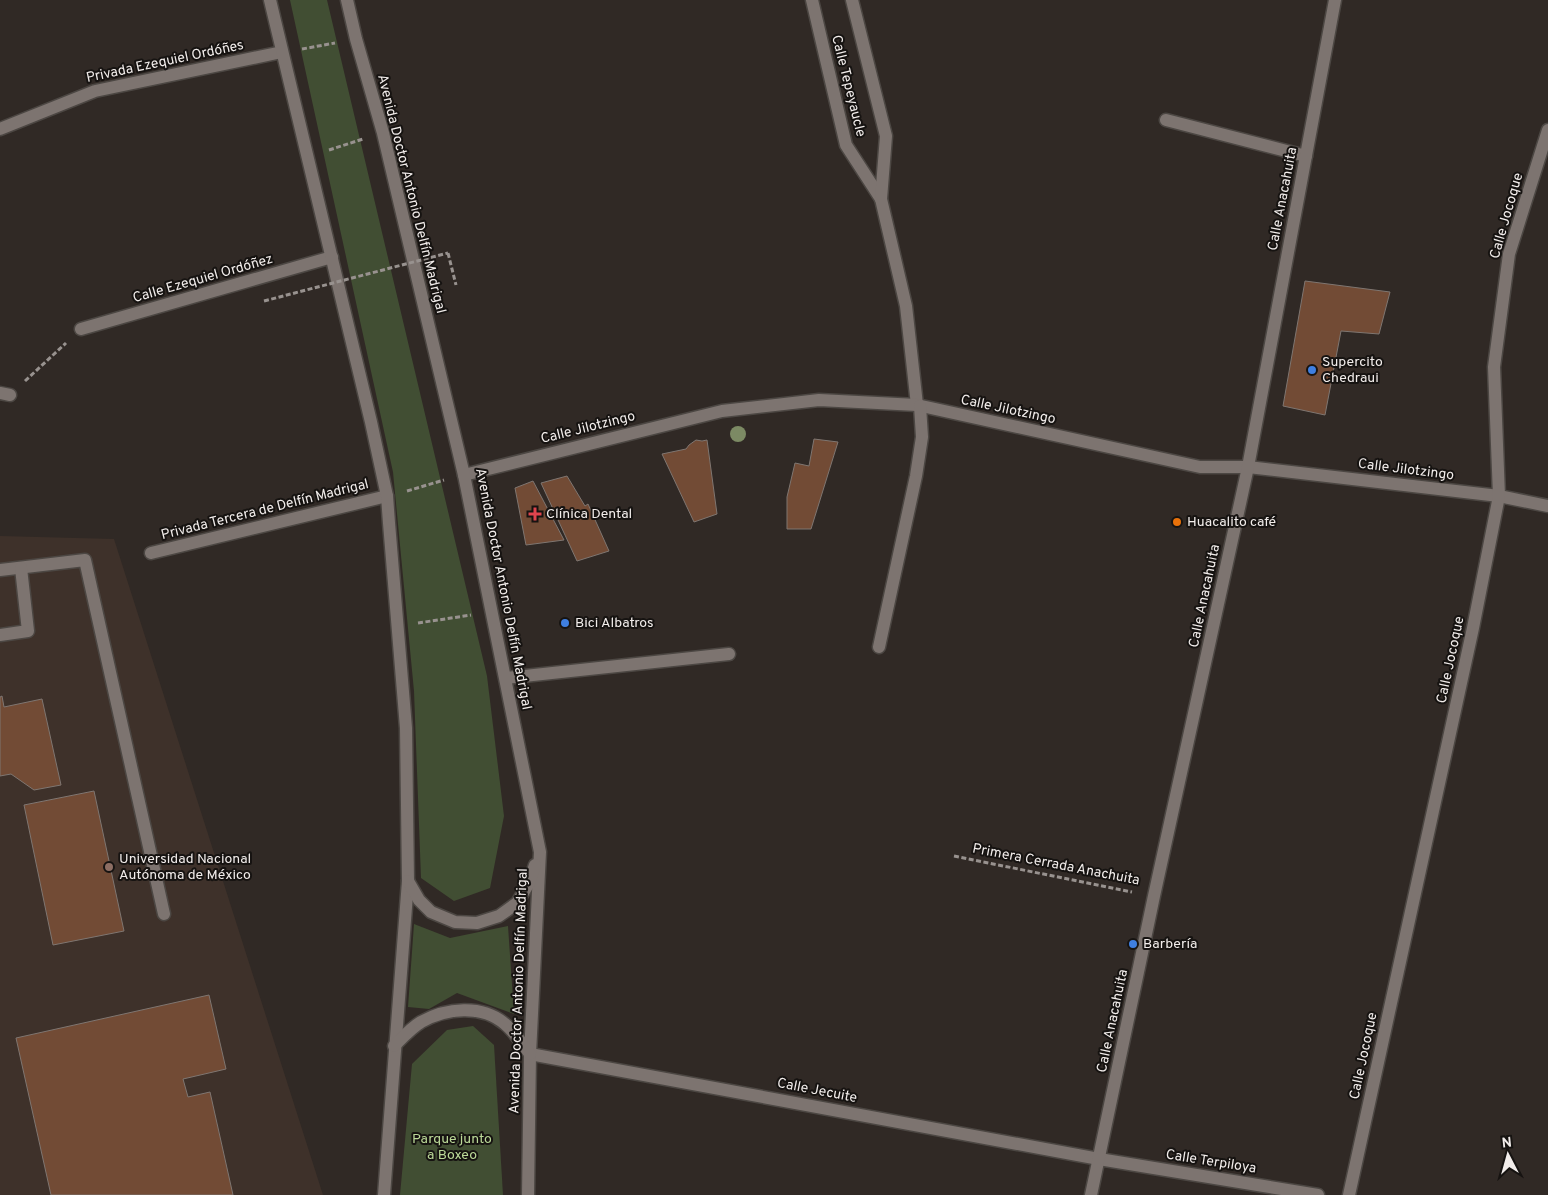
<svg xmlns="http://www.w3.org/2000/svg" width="1548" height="1195" font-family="Overpass,sans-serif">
<rect width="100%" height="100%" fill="#302925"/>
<!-- built -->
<path fill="#3e312a" d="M0 536 114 539 323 1195H0Z"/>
<!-- green -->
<g fill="#414e33">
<path d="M290 0H327L487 676 504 816 490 888 454 901 421 878 414 691 393 472Z"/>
<path d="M414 924 450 938 508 926 514 1014 457 993 429 1009 408 1007Z"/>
<path d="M473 1026 494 1045 503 1195H400L412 1064 447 1030Z"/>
</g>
<!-- building -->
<g fill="#724b35" stroke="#7f7671">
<path d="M1305 281 1390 292 1379 334 1341 331 1325 415 1283 406Z"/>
<path d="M814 439 838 442 811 529H787V497L795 463 809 466Z"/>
<path d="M696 440 702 441 707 440 717 514 694 522 662 454 686 449 689 445Z"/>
<path d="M567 476 585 506 588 504 609 551 577 561 541 483Z"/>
<path d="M533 481 564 540 526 545 515 488Z"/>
<path d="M2 696 4 707 42 699 61 785 34 790 11 774 0 776V697Z"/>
<path d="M94 791 124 931 53 945 24 805Z"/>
<path d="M209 995 226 1069 183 1079 188 1097 210 1092 233 1195H51L16 1038Z"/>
</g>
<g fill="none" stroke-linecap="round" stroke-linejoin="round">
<!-- lane casing -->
<g stroke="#4c4743" stroke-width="15">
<g id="lane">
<path d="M81 329 332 257"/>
<path d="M0 570 85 560 164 914"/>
<path d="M0 635 28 631 21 568"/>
</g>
</g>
<!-- street casing -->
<g stroke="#4c4743" stroke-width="15">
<g id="street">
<path d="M812 0 846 145 881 199"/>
<path d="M852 0 886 136 881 199 906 306 917 405"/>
<path d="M1166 120 1306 156"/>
<path d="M0 129 95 91 282 52"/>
<path d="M0 393 10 395"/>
<path d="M464 475 722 411 819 400 917 405 1200 467H1248L1499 496 1548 506"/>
<path d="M151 553 387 496"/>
<path d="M879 647 916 476 922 437 920 406"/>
<path d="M506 678 729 654"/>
<path d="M530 1054 1099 1159 1318 1195"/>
<path d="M1091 1195 1154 896 1248 467 1335 0"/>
<path d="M1349 1195 1473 628 1499 496 1494 367 1509 254 1548 130"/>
</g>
</g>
<!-- secondary casing -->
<g stroke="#4c4743" stroke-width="15">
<g id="secondary">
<path d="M270 0 371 422 387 496 389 523 406 728 408 881 384 1195"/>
<path d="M347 0 356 39 383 133 464 475 540 852 530 1054 528 1195"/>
<path d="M408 881 419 900 431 912 455 922 477 923 499 916 517 903 529 883 535 865"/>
<path d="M394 1046C402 1038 411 1028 421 1022 446 1008 482 1004 505 1024 515 1032 522 1044 530 1054"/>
</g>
</g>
<!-- path -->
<g stroke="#98928f" stroke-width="3" stroke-dasharray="5 2.5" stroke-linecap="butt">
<path d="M302 49 335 43"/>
<path d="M329 150 363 139"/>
<path d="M448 253 456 285"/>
<path d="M25 381 66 343"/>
<path d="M407 491 444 480"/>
<path d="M418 623 471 615"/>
<path d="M954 856 1132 892"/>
</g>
<!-- lane -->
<use href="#lane" stroke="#7d7470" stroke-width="12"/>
<!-- street -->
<use href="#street" stroke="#7d7470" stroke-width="12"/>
<!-- secondary -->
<use href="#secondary" stroke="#7d7470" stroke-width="12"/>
<!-- path-bridge -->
<path stroke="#98928f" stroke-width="3" stroke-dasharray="5 2.5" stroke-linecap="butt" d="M264 301 448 253"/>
</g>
<!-- trees -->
<circle fill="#7c8a64" cx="738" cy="434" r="8"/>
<!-- markers -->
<g fill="#3f7fe0" stroke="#161311" stroke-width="2">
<circle cx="1312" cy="370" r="5"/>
<circle cx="565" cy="623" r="5"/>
<circle cx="1133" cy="944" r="5"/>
</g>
<path fill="#e0444e" stroke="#161311" stroke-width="2" d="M532.5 506.5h5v5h5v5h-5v5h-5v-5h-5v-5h5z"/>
<circle fill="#e8710a" stroke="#161311" stroke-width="2" cx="1177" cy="522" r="5"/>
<circle fill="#8d6e63" stroke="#161311" stroke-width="2" cx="109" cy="867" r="5"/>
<g text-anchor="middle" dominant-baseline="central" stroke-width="4" stroke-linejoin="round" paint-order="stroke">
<!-- street labels -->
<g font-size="14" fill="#f2edeb" stroke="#161311">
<text transform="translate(165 62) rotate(-12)">Privada Ezequiel Ordóñes</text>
<text transform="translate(848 86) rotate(76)">Calle Tepeyaucle</text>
<text transform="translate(411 194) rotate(76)">Avenida Doctor Antonio Delfín Madrigal</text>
<text transform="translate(1283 199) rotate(-79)">Calle Anacahuita</text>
<text transform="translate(1507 216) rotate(-74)">Calle Jocoque</text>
<text transform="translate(203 279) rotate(-16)">Calle Ezequiel Ordóñez</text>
<text transform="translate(1008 410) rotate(12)">Calle Jilotzingo</text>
<text transform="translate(588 428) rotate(-14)">Calle Jilotzingo</text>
<text transform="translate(1406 470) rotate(7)">Calle Jilotzingo</text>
<text transform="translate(265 510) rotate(-14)">Privada Tercera de Delfín Madrigal</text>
<text transform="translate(503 589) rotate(79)">Avenida Doctor Antonio Delfín Madrigal</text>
<text transform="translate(1205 596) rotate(-78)">Calle Anacahuita</text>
<text transform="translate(1451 660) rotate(-78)">Calle Jocoque</text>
<text transform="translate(1056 865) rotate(11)">Primera Cerrada Anachuita</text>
<text transform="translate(519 991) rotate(-88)">Avenida Doctor Antonio Delfín Madrigal</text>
<text transform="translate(1113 1021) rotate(-78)">Calle Anacahuita</text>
<text transform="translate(1364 1056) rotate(-78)">Calle Jocoque</text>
<text transform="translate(817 1091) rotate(11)">Calle Jecuite</text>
<text transform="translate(1211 1162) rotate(9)">Calle Terpiloya</text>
</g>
<!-- poi labels -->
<g font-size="14" fill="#f2edeb" stroke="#161311" text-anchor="start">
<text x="1322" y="362">Supercito<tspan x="1322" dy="16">Chedraui</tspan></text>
<text x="546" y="514">Clínica Dental</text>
<text x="1187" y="522">Huacalito café</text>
<text x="575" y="623">Bici Albatros</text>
<text x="119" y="859">Universidad Nacional<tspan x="119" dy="16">Autónoma de México</tspan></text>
<text x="1143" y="944">Barbería</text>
</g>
<!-- park labels -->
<g font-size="14" fill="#bbd998" stroke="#161311">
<text x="452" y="1139">Parque junto<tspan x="452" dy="16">a Boxeo</tspan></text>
</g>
</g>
<!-- north arrow -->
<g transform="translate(1508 1155) rotate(354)" stroke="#161311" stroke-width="4" paint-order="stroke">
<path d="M0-4L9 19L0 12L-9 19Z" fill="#f2edeb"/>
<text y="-8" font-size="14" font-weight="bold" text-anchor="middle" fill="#f2edeb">N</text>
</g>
</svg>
